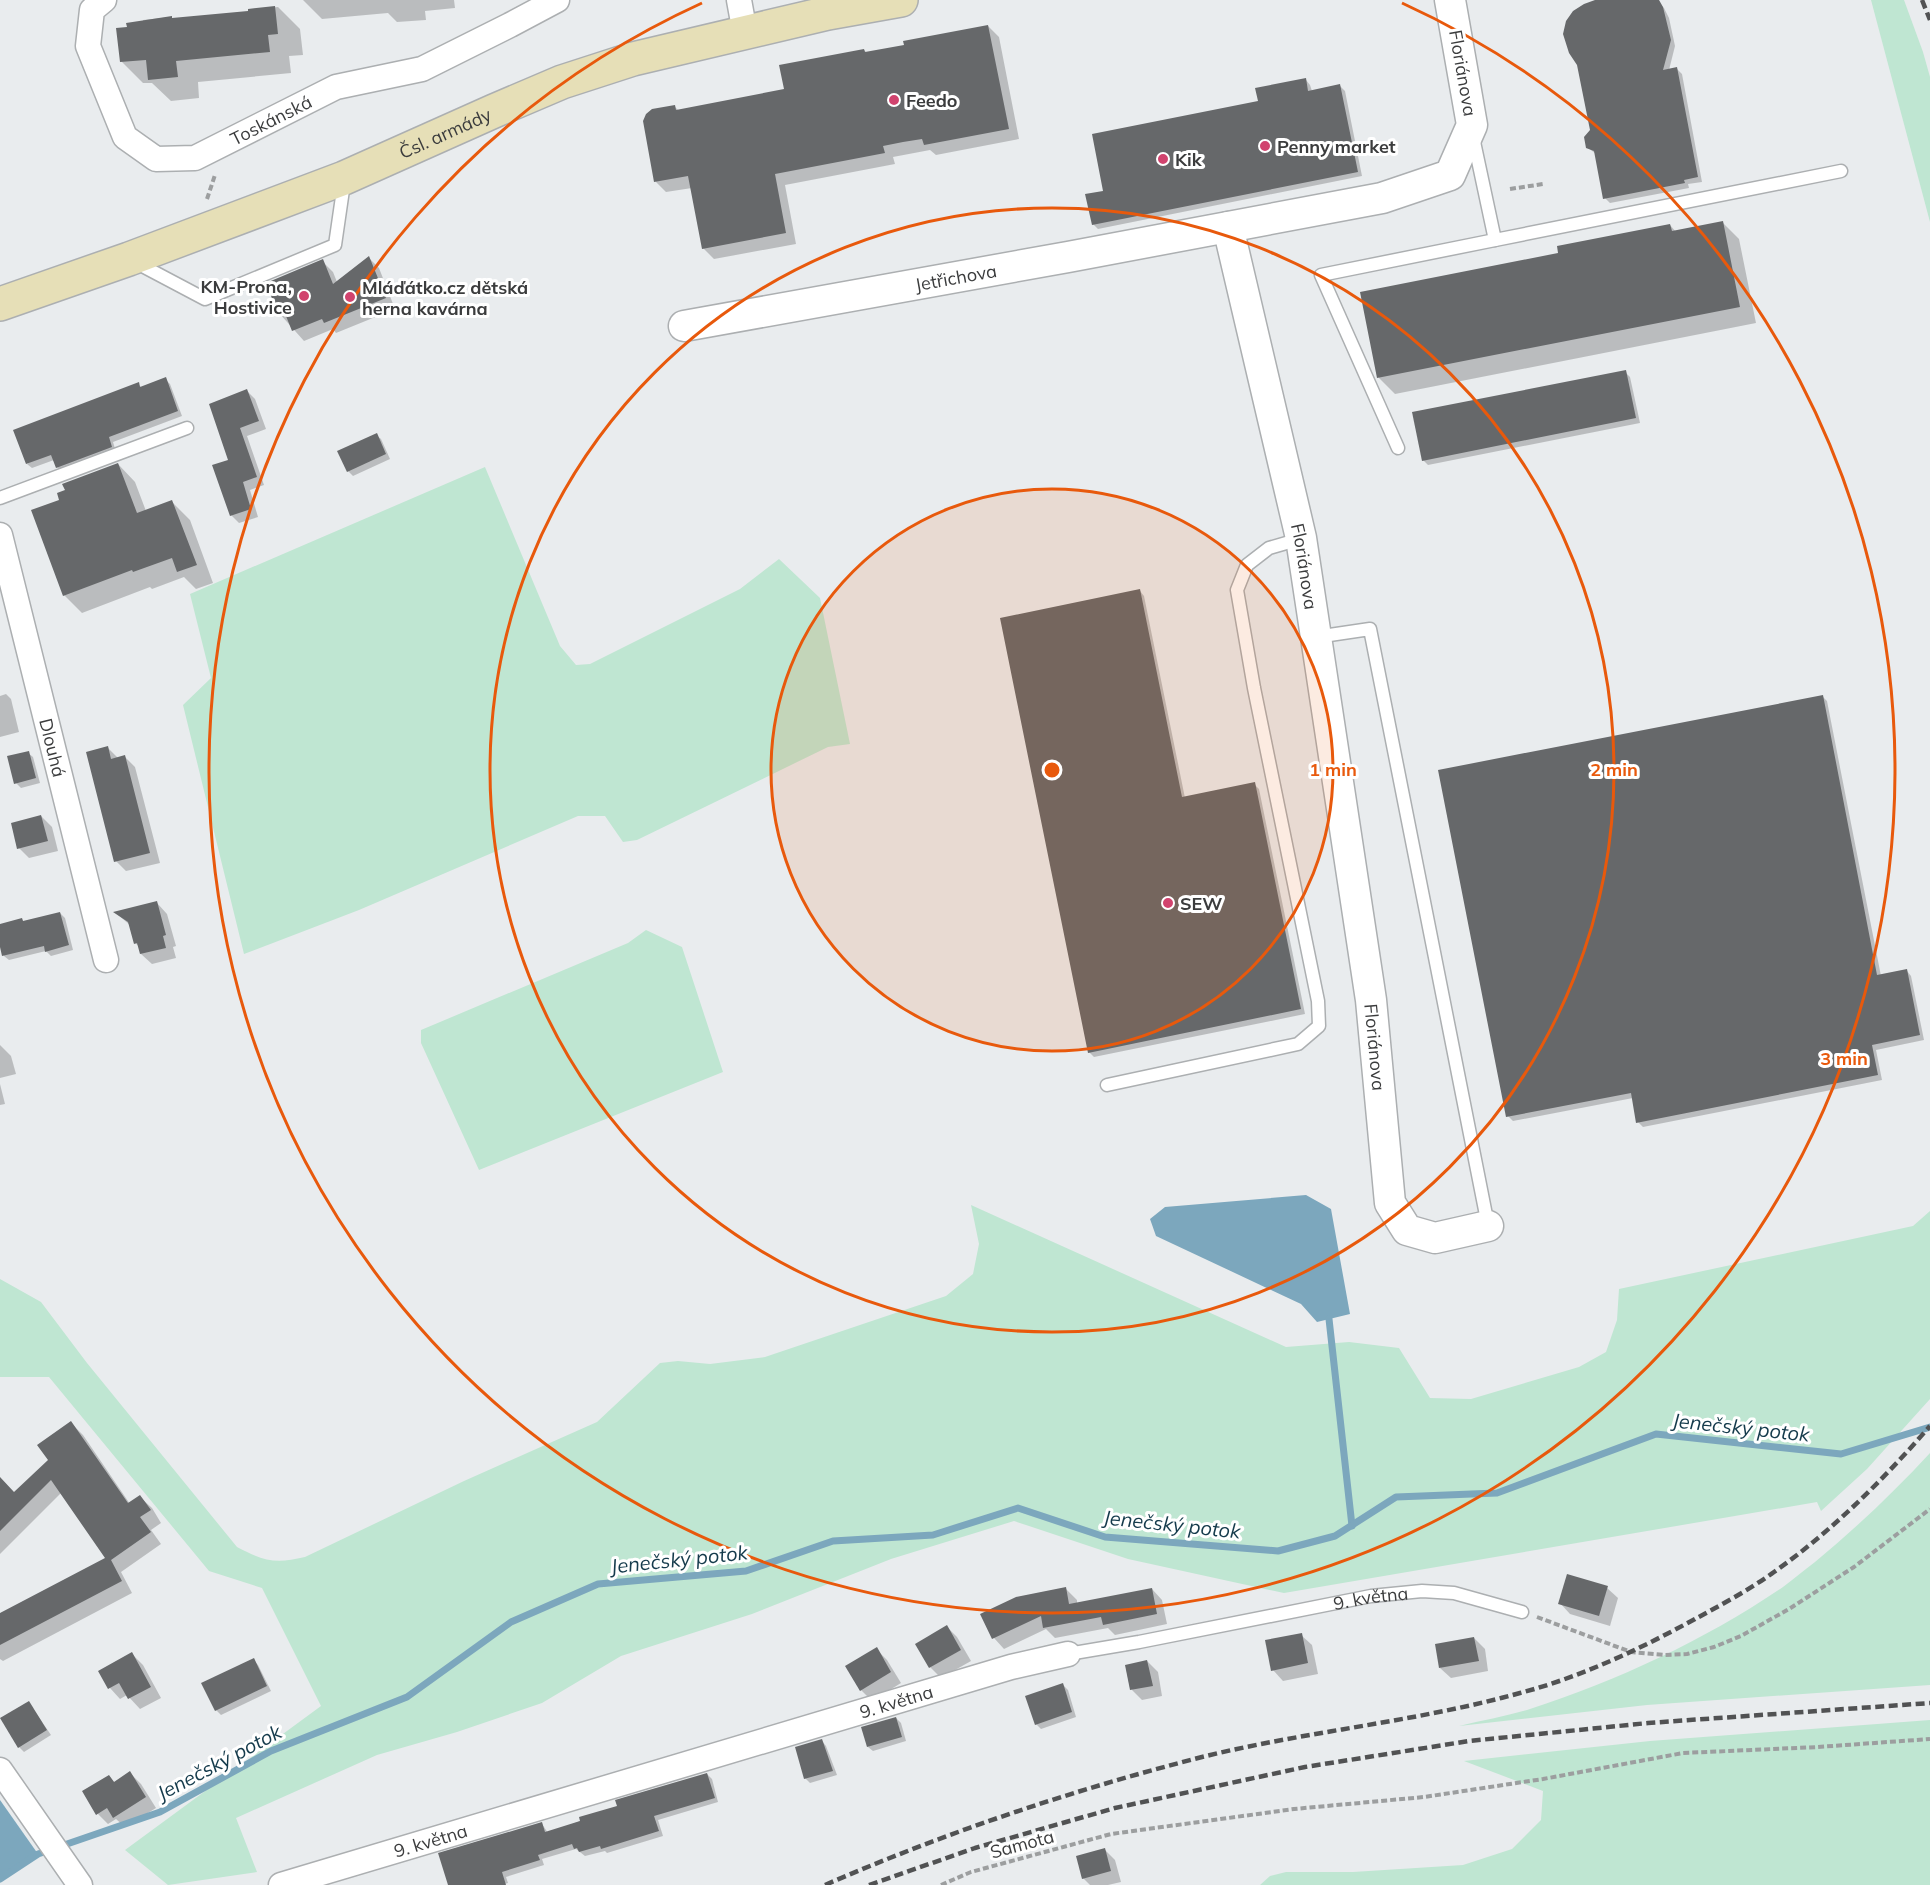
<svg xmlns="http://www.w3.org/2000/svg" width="1930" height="1885" font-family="Mulish,sans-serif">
<rect width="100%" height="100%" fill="#e9ecee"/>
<!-- green -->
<g fill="#bfe6d2">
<path d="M1871 0H1904L1923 52 1930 77V222Z"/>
<path d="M485 467 560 646 576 665 590 664 740 589 779 559 820 598 850 744 828 747 637 840 623 842 605 816H578L359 910 244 954 183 705 211 678 190 594Z"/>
<path d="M646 930 682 947 723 1072 479 1170 421 1043V1030L628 943Z"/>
<path d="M971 1205 1286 1347 1349 1342 1399 1348 1430 1398 1471 1399 1579 1367 1606 1352 1617 1320 1619 1289 1913 1226 1930 1211V1399L1867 1469 1821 1511 1817 1502 1284 1593 1128 1559 1014 1521 891 1559 752 1614 621 1656 542 1703 457 1732 377 1755 236 1818 257 1872 168 1885 125 1850 321 1706 262 1588 209 1571 49 1377H0V1279L41 1302 87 1363 237 1547C264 1561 275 1564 305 1557L464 1481 597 1422 660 1363 678 1361 710 1364 765 1357 946 1296 973 1274 979 1244Z"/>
<path d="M1930 1453V1685L1647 1705 1459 1726C1483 1720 1507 1716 1530 1709 1619 1680 1705 1640 1783 1587 1794 1579 1804 1570 1815 1562 1856 1528 1894 1492 1930 1453Z"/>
<path d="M1930 1720V1885H1260L1270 1876 1286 1872H1353L1463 1865 1512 1849 1541 1820 1543 1791 1464 1761 1650 1741Z"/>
</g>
<!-- water -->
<g fill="#7ca7bd">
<path d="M1306 1195 1331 1209 1350 1314 1317 1322 1301 1304 1156 1236 1150 1219 1165 1207Z"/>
<path d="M0 1800 38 1854 0 1879Z"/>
</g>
<!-- shadow -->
<g fill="#0003">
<path d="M303 0H454L455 8 425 11 426 20 397 22 388 13 322 19Z"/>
<path d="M1603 0H1655L1664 8 1669 18 1675 46 1669 70 1677 69 1682 74 1702 182 1688 184 1689 188 1610 203 1605 198 1596 154 1587 147 1591 131Z"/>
<path d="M278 7 300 29 303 55 289 56 291 73 198 82 199 98 171 101 152 83H143L121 61 129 29 143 22V20L171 17 173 19 250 12 249 10Z"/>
<path d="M988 26 999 37 1019 139 936 155 930 150 893 157 895 164 785 185 796 244 714 259 703 248 692 188 666 192 656 182 674 106 679 111 786 90 864 50 867 53 906 46Z"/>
<path d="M1306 80 1310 85 1312 91 1340 86 1345 91 1362 176 1098 229 1093 224 1105 192 1259 102Z"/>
<path d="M1723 223 1739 239 1756 323 1395 394 1379 378 1362 294 1560 255 1670 225 1676 232Z"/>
<path d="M369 258 379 268 395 309 336 333 333 329 304 341 279 313 322 261 333 272 337 282Z"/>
<path d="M1625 372 1630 377 1640 423 1428 465 1423 460Z"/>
<path d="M165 379 170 384 182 416 113 442 116 452 62 472 57 467 54 460 32 468 27 464 138 384 142 388Z"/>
<path d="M247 391 255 399 266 429 247 436 264 485 250 490 258 517 239 523 231 515 230 460Z"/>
<path d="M376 435 381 439 390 459 353 476 348 471Z"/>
<path d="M118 464 135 482 146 511 172 502 190 520 213 583 196 589 184 577 152 589 150 587 82 613 64 595 61 501 67 491Z"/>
<path d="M1140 591 1144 596 1185 798 1254 784 1259 789 1305 1014 1094 1057 1089 1052Z"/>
<path d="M6 694 11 699 19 732 0 737V696Z"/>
<path d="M1822 696 1827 701 1881 976 1907 971 1911 976 1924 1040 1876 1050 1882 1080 1643 1127 1638 1122 1633 1098 1513 1121 1508 1116Z"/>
<path d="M108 748 118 758 125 757 135 767 160 863 126 871 116 861Z"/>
<path d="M28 753 33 757 40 783 21 788 16 783Z"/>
<path d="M41 816 52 827 58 851 29 858 19 848Z"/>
<path d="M157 903 167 914 176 946 173 947 176 958 152 964 141 954 140 947 135 943 131 926 116 913Z"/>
<path d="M60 913 65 918 73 950 51 956 46 951 9 960 4 956 0 941V925L22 920 25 923Z"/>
<path d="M0 1045 11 1056 16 1074 0 1078Z"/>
<path d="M0 1084 5 1104 0 1105Z"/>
<path d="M71 1423 83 1435 130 1504 140 1497 152 1508 161 1523 151 1530 161 1544 121 1572 132 1593 3 1661 0 1659V1615L107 1558 62 1492 0 1554V1481L15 1494 50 1460Z"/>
<path d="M1607 1588 1618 1598 1610 1626 1570 1614 1560 1603Z"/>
<path d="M1066 1589 1077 1600V1604L1152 1589 1162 1600 1167 1624 1115 1635 1108 1628 1055 1638 1046 1629 1004 1649 994 1638 982 1615Z"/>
<path d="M947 1627 957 1637 971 1661 941 1678 930 1667Z"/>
<path d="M1301 1635 1312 1645 1318 1674 1283 1681 1273 1670Z"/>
<path d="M1474 1638 1485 1649 1488 1671 1451 1678 1440 1668Z"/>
<path d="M876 1649 887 1660 901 1683 872 1701 861 1690Z"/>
<path d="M132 1654 143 1665 161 1698 140 1709 127 1695 120 1699 110 1688 100 1671Z"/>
<path d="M253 1660 258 1665 271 1691 221 1715 216 1710Z"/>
<path d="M1147 1661 1158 1672 1162 1696 1142 1700 1132 1690Z"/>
<path d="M1063 1685 1068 1690 1076 1717 1041 1729 1036 1724Z"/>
<path d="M29 1703 51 1735 24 1752 19 1747Z"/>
<path d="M896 1718 901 1723 906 1741 873 1751 868 1747Z"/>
<path d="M822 1741 826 1746 837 1775 810 1783 805 1778Z"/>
<path d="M130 1773 141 1784 156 1808 125 1827 116 1819 108 1824 98 1814 109 1776 115 1783Z"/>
<path d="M707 1774 712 1779 718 1802 658 1820 663 1836 607 1853 605 1851 585 1856 576 1849 542 1859 544 1865 506 1877 508 1883 501 1885H449L542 1824 548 1833Z"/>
<path d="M1104 1849 1115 1860 1121 1882 1108 1885H1090L1083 1878Z"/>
</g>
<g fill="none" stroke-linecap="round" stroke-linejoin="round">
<!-- stream -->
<g stroke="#7ca7bd" stroke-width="7">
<path d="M1329 1319 1352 1526"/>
<path d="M0 1879 38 1854 160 1812 271 1751 407 1697 511 1622 598 1584 746 1571 833 1541 933 1535 1018 1508 1105 1537 1278 1551 1335 1536 1396 1497 1497 1493 1656 1434 1841 1454 1930 1427"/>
</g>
</g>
<!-- building -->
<g fill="#66686a">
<path d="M1595 0H1659L1663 7 1671 40 1663 70 1677 67 1698 177 1684 180 1685 183 1603 199 1594 151 1586 148 1584 137 1590 130 1577 65 1569 53 1563 34 1566 21 1573 11 1584 4Z"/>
<path d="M275 6 278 34 268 35 270 52 176 61 178 77 148 80 146 60 120 62 116 28 127 27 126 23 172 16V18L248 11V9Z"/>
<path d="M988 25 1009 129 924 145 922 139 903 142 883 146 885 153 775 174 786 233 702 249 688 176 654 182 643 121 646 114 652 109 675 105 676 110 784 89 779 65 864 49 865 52 904 45 903 41Z"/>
<path d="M1306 78 1308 91 1340 84 1358 172 1092 225 1085 194 1103 191 1092 134 1258 101 1255 88Z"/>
<path d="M1723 221 1740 307 1377 378 1360 292 1558 253 1557 246 1670 224 1672 231Z"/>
<path d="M369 256 386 298 324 323 322 319 292 331 284 311 278 314 266 283 323 259 333 284Z"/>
<path d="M1626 370 1636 418 1422 461 1412 412Z"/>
<path d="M166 377 178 411 109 437 112 447 56 468 51 455 26 464 13 430 139 382 140 387Z"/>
<path d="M247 389 259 421 240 428 257 477 243 482 251 509 230 516 212 465 228 460 209 404Z"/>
<path d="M377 433 386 454 347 472 337 451Z"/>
<path d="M118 463 137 513 172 500 197 565 177 572 172 558 133 572 132 570 63 596 31 510 59 500 57 493 65 490 62 484Z"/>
<path d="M1140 589 1182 797 1255 782 1301 1009 1088 1053 1000 618Z"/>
<path d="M1823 695 1877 975 1907 969 1920 1035 1872 1045 1878 1075 1636 1123 1631 1093 1506 1117 1438 770Z"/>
<path d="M108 746 111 759 125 755 150 853 114 862 86 752Z"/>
<path d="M29 751 36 778 14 784 7 756Z"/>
<path d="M41 815 48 841 17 849 11 823Z"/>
<path d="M157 901 166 935 163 936 166 948 140 954 137 943 134 944 128 922 113 912Z"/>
<path d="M60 912 69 945 45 952 44 946 2 956 0 947V924L22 918 23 921Z"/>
<path d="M71 1421 128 1503 140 1495 151 1510 140 1517 151 1532 111 1560 122 1581 0 1645V1613L105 1558 51 1480 0 1531V1477L14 1492 48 1460 37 1445Z"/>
<path d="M1567 1574 1608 1586 1599 1616 1558 1604Z"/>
<path d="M1066 1587 1069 1604 1152 1588 1157 1614 1103 1625 1101 1617 1043 1628 1041 1616 992 1639 980 1614 1016 1597Z"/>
<path d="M947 1625 961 1650 929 1668 915 1644Z"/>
<path d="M1302 1633 1308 1663 1271 1671 1265 1640Z"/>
<path d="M1474 1637 1479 1661 1439 1668 1435 1644Z"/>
<path d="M877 1647 891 1672 860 1691 845 1666Z"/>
<path d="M132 1652 151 1687 128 1699 119 1683 108 1689 98 1671Z"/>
<path d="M254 1658 267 1686 215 1711 201 1683Z"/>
<path d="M1147 1660 1153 1686 1130 1690 1125 1665Z"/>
<path d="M1063 1683 1072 1712 1035 1725 1025 1696Z"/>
<path d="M29 1701 47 1730 18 1748 0 1718Z"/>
<path d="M896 1717 902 1737 867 1747 861 1727Z"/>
<path d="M822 1739 833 1771 804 1779 795 1747Z"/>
<path d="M130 1771 146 1797 113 1818 107 1808 96 1815 82 1791 109 1775 114 1782Z"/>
<path d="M707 1773 715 1798 654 1816 659 1831 601 1849 600 1846 579 1852 577 1848 574 1849 572 1844 538 1855 540 1860 502 1872 506 1885H448L438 1853 542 1822 545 1832 580 1821 579 1817 617 1806 615 1800Z"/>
<path d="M1105 1848 1111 1871 1082 1879 1076 1856Z"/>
</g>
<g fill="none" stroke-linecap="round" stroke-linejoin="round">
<!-- service casing -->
<g stroke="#acafb1" stroke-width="15">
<g id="service">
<path d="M1473 137 1495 240 1841 171"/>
<path d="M135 262 205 299 335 245 344 183"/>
<path d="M1398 448 1321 275 1495 240"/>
<path d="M0 498 187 428"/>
<path d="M1316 637 1370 629 1488 1225"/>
<path d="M1107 1085 1298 1044 1319 1026 1318 1001 1254 688 1237 590 1247 565 1269 548 1300 539"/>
<path id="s1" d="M1068 1654 1139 1642 1371 1596 1422 1591 1454 1593 1522 1612"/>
</g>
</g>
<!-- minor casing -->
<g stroke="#acafb1" stroke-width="27">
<g id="minor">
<path id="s2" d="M104 0 92 10 88 46 125 137 156 159 195 158 336 87 422 69 510 25 557 0"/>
<path d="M739 0 745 33"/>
<path id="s3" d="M0 535 106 960"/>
<path d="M0 1770 80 1885"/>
<path id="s4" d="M281 1885 1011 1667 1068 1654"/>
</g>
</g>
<!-- tertiary casing -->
<g stroke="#acafb1" stroke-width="33">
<g id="tertiary">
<path id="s5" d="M1228 227 1301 538 1371 1000 1390 1203 1407 1230 1435 1238 1488 1226"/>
<path id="s6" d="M684 326 1068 257 1382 198 1450 175 1472 125 1450 0"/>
</g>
</g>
<!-- secondary casing -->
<g stroke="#acafb1" stroke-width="36">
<g id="secondary">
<path id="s7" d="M0 304 129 259 344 178 494 111 562 82 633 59 828 13 901 0"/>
</g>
</g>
<!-- path -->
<g stroke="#9c9e9f" stroke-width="4" stroke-dasharray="6 3" stroke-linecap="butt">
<path d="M1510 189 1543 184"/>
<path d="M207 199 215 175"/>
<path d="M1537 1617 1631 1652 1665 1655 1687 1654 1714 1647 1741 1636 1789 1609 1854 1567 1930 1509"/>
<path d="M941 1885 971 1872 1111 1834 1294 1809 1424 1797 1543 1779 1683 1753 1818 1747 1930 1739"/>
</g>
<!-- service -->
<use href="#service" stroke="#fff" stroke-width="12"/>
<!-- minor -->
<use href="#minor" stroke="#fff" stroke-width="24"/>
<!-- tertiary -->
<use href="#tertiary" stroke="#fff" stroke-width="30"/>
<!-- secondary -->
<use href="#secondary" stroke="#e6dfb7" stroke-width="33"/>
<!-- rail -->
<g stroke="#515253" stroke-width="4.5" stroke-dasharray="9 4.5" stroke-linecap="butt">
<path d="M1922 0 1930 20"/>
<path d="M825 1885C947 1832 1073 1790 1202 1757 1307 1731 1416 1722 1520 1693 1581 1677 1640 1649 1695 1619 1721 1605 1749 1590 1774 1572 1832 1531 1883 1480 1930 1426"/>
<path d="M869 1885 975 1848 1115 1808 1305 1767 1469 1741 1648 1723 1930 1703"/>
</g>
</g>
<!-- distance rings -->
<circle cx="1052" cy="770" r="281" fill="#e8590c" fill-opacity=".12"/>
<g fill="none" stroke="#e8590c" stroke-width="3">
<circle cx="1052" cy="770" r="281"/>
<circle cx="1052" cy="770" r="562"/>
<path d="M1402 3A843 843 0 1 1 702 3"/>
</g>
<!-- markers -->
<g fill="#d1436e" stroke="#fff" stroke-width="2">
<circle cx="894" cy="100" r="6"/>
<circle cx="1265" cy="146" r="6"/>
<circle cx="1163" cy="159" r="6"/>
<circle cx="304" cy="296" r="6"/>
<circle cx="350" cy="297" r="6"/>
<circle cx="1168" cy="903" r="6"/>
</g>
<g text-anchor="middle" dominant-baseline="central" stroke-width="6" stroke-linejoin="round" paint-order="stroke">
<!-- street labels -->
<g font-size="18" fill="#3b3c3d" stroke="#fff">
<text transform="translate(1463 73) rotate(80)">Floriánova</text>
<text stroke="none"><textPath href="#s2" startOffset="312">Toskánská</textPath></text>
<text stroke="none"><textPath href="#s7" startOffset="477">Čsl. armády</textPath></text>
<text stroke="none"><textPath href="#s6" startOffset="276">Jetřichova</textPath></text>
<text stroke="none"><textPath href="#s5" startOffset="348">Floriánova</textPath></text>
<text stroke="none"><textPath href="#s3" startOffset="219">Dlouhá</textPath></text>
<text stroke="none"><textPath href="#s5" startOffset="834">Floriánova</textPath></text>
<text stroke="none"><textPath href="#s1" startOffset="308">9. května</textPath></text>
<text stroke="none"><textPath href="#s4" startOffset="642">9. května</textPath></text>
<text stroke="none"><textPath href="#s4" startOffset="156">9. května</textPath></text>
<text transform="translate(1022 1844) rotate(-15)">Samota</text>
</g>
<!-- poi labels -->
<g font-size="18" font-weight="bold" fill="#3b3c3d" stroke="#fff" text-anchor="start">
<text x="906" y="100">Feedo</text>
<text x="1277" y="146">Penny market</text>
<text x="1175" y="159">Kik</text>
<text x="292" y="286" text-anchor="end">KM-Prona,<tspan x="292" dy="21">Hostivice</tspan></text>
<text x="362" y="287">Mláďátko.cz dětská<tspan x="362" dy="21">herna kavárna</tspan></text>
<text x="1180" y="903">SEW</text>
</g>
<!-- water labels -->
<g font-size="20" font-style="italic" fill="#153b4c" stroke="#fff">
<text transform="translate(1741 1427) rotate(6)">Jenečský potok</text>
<text transform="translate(1172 1524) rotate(6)">Jenečský potok</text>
<text transform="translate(679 1559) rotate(-6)">Jenečský potok</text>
<text transform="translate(219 1762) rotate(-28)">Jenečský potok</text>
</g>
</g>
<circle cx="1052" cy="770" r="9" fill="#e8590c" stroke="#fff" stroke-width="3"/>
<g font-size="18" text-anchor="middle" font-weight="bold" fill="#e8590c" stroke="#fff" stroke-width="6" stroke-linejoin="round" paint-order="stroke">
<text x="1333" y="776">1 min</text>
<text x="1614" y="776">2 min</text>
<text x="1844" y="1065">3 min</text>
</g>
</svg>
